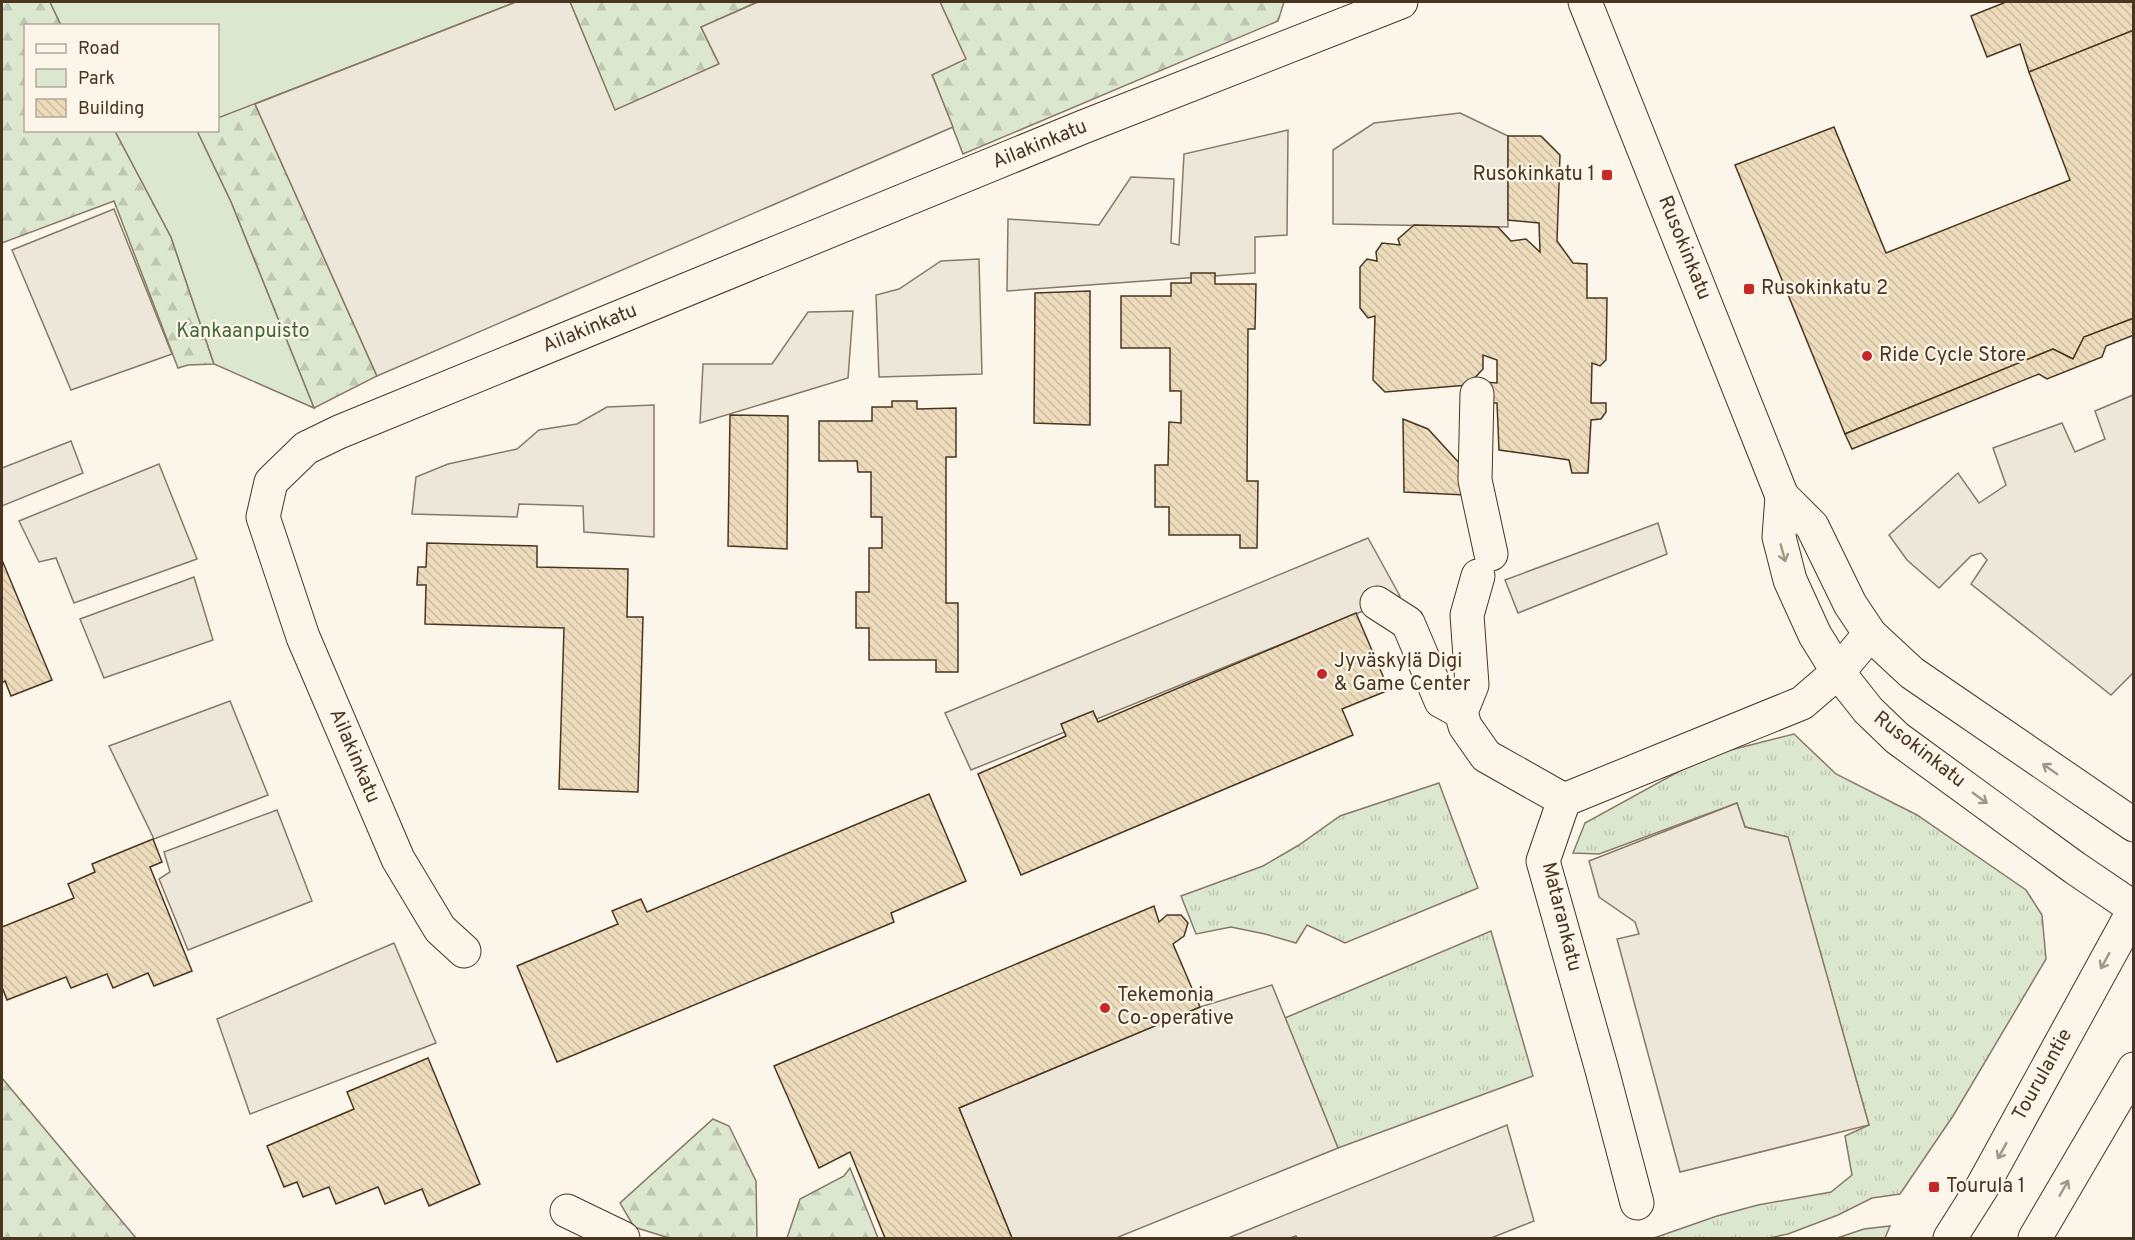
<svg xmlns="http://www.w3.org/2000/svg" width="2135" height="1240" font-family="Overpass,sans-serif">
<defs>
<pattern id="grass-tufts" width="24" height="20" patternUnits="userSpaceOnUse" patternTransform="scale(1.5)"><rect width="24" height="20" fill="#dce7d0"/><path d="M3 7l-1-3M5 7V3M7 7l1-3M15 17l-1-3M17 17v-4M19 17l1-3" fill="none" stroke="#bec7b2"/></pattern>
<pattern id="forest-firs" width="22" height="20" patternUnits="userSpaceOnUse" patternTransform="scale(1.5)"><rect width="22" height="20" fill="#dce7d0"/><path d="M5 1l3.5 6h-7zM16 11l3.5 6h-7z" fill="#bec7b2"/></pattern>
<pattern id="building-back-hatch" width="6" height="6" patternUnits="userSpaceOnUse" patternTransform="scale(1.5)"><rect width="6" height="6" fill="#ecdcbc"/><path d="M-1 5l2 2M0 0l6 6M5-1l2 2" fill="none" stroke="#ccbda1"/></pattern>
</defs>
<rect width="100%" height="100%" fill="#fbf6e9"/>
<!-- grass -->
<g fill="url(#grass-tufts)" stroke="#887966" stroke-width="1.5">
<path d="M1794 734 1836 774 1917 815 2026 890 2042 915 2046 959 1953 1116 1900 1194 1872 1198 1838 1215 1788 1234 1769 1238H1654L1717 1216 1758 1205 1831 1192 1852 1175 1845 1136 1869 1125 1787 837 1745 827 1737 803 1599 854 1573 853 1585 823 1707 756Z"/>
<path d="M1439 783 1478 888 1345 943 1307 925 1296 943 1265 934 1231 927 1196 934 1181 896 1263 866 1299 845 1340 816Z"/>
<path d="M1491 931 1533 1076 1338 1148 1285 1018Z"/>
</g>
<!-- forest -->
<g fill="url(#forest-firs)" stroke="#887966" stroke-width="1.5">
<path d="M2 2H50L61 25 26 26V130L115 131 171 237 214 364 188 365 178 368 114 201 2 243Z"/>
<path d="M516 2 255 104 377 376 314 408 231 202 197 131 218 130V26H172Z"/>
<path d="M570 2H757L701 27 719 64 615 111Z"/>
<path d="M940 2H1284L1278 21 963 154 932 74 965 59Z"/>
<path d="M2 1078 136 1238H2Z"/>
<path d="M713 1119 729 1126 756 1181 757 1238H669L634 1227 620 1203Z"/>
<path d="M850 1168 878 1238H787L800 1199 844 1176Z"/>
</g>
<!-- park -->
<g fill="#dce7d0" stroke="#887966" stroke-width="1.5">
<path d="M50 2H516L218 118V26L61 25Z"/>
<path d="M115 131H197L231 202 314 408 214 364 171 237Z"/>
<path d="M1890 1226 1885 1238H1837L1864 1229Z"/>
</g>
<!-- parking -->
<g fill="#ede7d9" stroke="#887966" stroke-width="1.5">
<path d="M516 2H570L615 110 719 64 701 27 758 2H940L966 59 932 75 953 127 377 376 255 104Z"/>
<path d="M1460 113 1508 136V227L1333 224V150L1374 123Z"/>
<path d="M1288 130 1287 235 1255 237V273L1007 291 1008 219 1099 225 1131 177 1174 179 1171 243 1179 245 1184 154Z"/>
<path d="M114 209 172 354 71 390 12 250Z"/>
<path d="M979 259 982 374 879 377 876 295 899 289 941 261Z"/>
<path d="M853 311 848 378 700 423 703 364H772L808 312Z"/>
<path d="M2133 395V673L2111 695 1971 584 1987 560 1981 553 1971 556 1939 588 1907 560 1889 535 1958 473 1979 503 2006 485 1993 448 2062 423 2075 452 2105 439 2095 411Z"/>
<path d="M654 405V537L584 532 583 506 519 504 517 517 412 514 416 477 448 464 517 449 539 430 577 424 607 407Z"/>
<path d="M71 441 83 473 2 506V468Z"/>
<path d="M159 464 197 559 74 603 56 558 39 562 19 521Z"/>
<path d="M1658 523 1667 554 1518 613 1505 580Z"/>
<path d="M1368 538 1400 596 971 770 945 713Z"/>
<path d="M194 577 213 640 104 678 80 619Z"/>
<path d="M230 701 268 795 154 839 109 746Z"/>
<path d="M1737 803 1745 827 1788 837 1869 1125 1680 1172 1617 939 1639 934 1635 922 1599 897 1589 861Z"/>
<path d="M277 810 312 901 188 950 159 879 170 872 164 852Z"/>
<path d="M394 943 436 1043 250 1114 217 1019Z"/>
<path d="M1272 985 1338 1148 1116 1238H1012L959 1108 1200 1007Z"/>
<path d="M1507 1125 1534 1221 1491 1238H1297L1296 1236 1290 1238H1228Z"/>
</g>
<!-- building -->
<g fill="url(#building-back-hatch)" stroke="#4a3520" stroke-width="1.5">
<path d="M2006 2H2134V30L2029 72 2020 44 1987 57 1971 16Z"/>
<path d="M2134 30V318L2084 337 2073 359 2053 349 1845 434 1735 165 1834 127 1886 253 2070 180 2029 72Z"/>
<path d="M1508 136H1541L1560 155 1557 241 1573 263 1587 264V298H1607L1606 360 1600 366 1592 363 1591 403H1606V412L1601 419 1591 420 1588 473H1572L1569 460 1499 450 1497 403H1488L1484 382 1497 383V360L1483 355V369L1468 385 1385 392 1373 380 1375 316 1368 318 1360 308V267L1367 259 1377 261 1376 252 1382 243 1400 245 1398 239 1414 225 1498 227 1511 241 1526 239 1540 252 1539 223 1508 220Z"/>
<path d="M1191 273H1215V284H1256L1255 329H1248L1247 481H1258L1257 548H1240V535H1169V507H1155V465H1168L1169 422 1181 423V391H1170V348H1121V296H1171V283H1191Z"/>
<path d="M1090 291V425L1034 423 1035 293Z"/>
<path d="M2134 318V335L2106 346 2102 357 2047 379 2039 374 1852 449 1845 434 2053 349 2073 359 2084 337Z"/>
<path d="M892 401H917V409L956 408V457H946V603H958V672H936V660H869V628H856V592H869V548H882V517H871V472H858L857 461H819V421H872V407H892Z"/>
<path d="M730 415 788 416 787 549 728 546Z"/>
<path d="M1403 419 1428 429 1462 466 1465 495 1404 492Z"/>
<path d="M427 543 537 546V567L628 569 627 617H643L638 792 559 789 564 628 425 624 426 585H417L418 567H426Z"/>
<path d="M2 560 52 680 11 696 5 681 2 683Z"/>
<path d="M1356 613 1389 690 1342 709 1353 735 1021 875 978 774 1066 736 1061 724 1093 711 1098 722Z"/>
<path d="M929 794 966 881 891 913 894 922 557 1062 517 966 618 924 612 911 641 899 647 912Z"/>
<path d="M153 839 162 862 150 867 192 971 154 986 148 973 113 988 107 974 71 988 66 977 7 1000 2 987V927L74 898 68 884 95 872 92 864Z"/>
<path d="M1154 906 1159 922 1167 915H1181L1188 923 1184 936 1173 944 1200 1007 959 1108 1012 1238H885L850 1152 819 1168 774 1066Z"/>
<path d="M428 1058 480 1184 429 1206 422 1189 385 1204 378 1187 336 1204 329 1187 303 1197 297 1182 284 1187 267 1146 354 1109 347 1092Z"/>
</g>
<g fill="none" stroke-linecap="round" stroke-linejoin="round">
<!-- minor casing -->
<g stroke="#4a3520" stroke-width="35">
<g id="minor">
<path d="M1585 2 1782 496 1812 526 1850 604 1870 634 1912 673 2134 825"/>
<path d="M1477 394 1475 480 1491 554"/>
<path d="M1782 496 1779 537 1790 580 1815 635 1838 672 1868 710 1897 738 2075 868 2134 908"/>
<path d="M1377 603 1408 623 1441 701 1461 712 1465 726 1486 756 1564 800"/>
<path d="M1461 712 1472 685 1467 615 1478 576"/>
<path d="M464 951 440 929 398 859 303 637 263 517 271 482 306 448 339 432 1083 127 1401 2"/>
<path d="M1637 1203 1602 1070 1543 861 1564 800 1802 703 1838 672 1870 634"/>
<path d="M567 1211 623 1238"/>
</g>
</g>
<!-- major casing -->
<g stroke="#4a3520" stroke-width="35">
<g id="major">
<path d="M1950 1238 1981 1189 2134 910"/>
<path d="M2035 1238 2134 1069"/>
</g>
</g>
<!-- minor -->
<use href="#minor" stroke="#fbf6e9" stroke-width="33"/>
<!-- major -->
<use href="#major" stroke="#fbf6e9" stroke-width="33"/>
</g>
<!-- one-way arrows -->
<defs><path id="oneway-shaft" d="M-6 0H5M1.5-3L5.5 0L1.5 3" fill="none" stroke-width="1.6" stroke-linecap="round" stroke-linejoin="round" transform="scale(1.5)"/></defs>
<g stroke="#a29684">
<use href="#oneway-shaft" transform="translate(1783 553) rotate(75)"/>
<use href="#oneway-shaft" transform="translate(2050 769) rotate(-145)"/>
<use href="#oneway-shaft" transform="translate(1980 798) rotate(36)"/>
<use href="#oneway-shaft" transform="translate(2105 961) rotate(119)"/>
<use href="#oneway-shaft" transform="translate(2002 1151) rotate(119)"/>
<use href="#oneway-shaft" transform="translate(2064 1188) rotate(-60)"/>
</g>
<!-- markers -->
<g fill="#c62828" stroke="#fbf6e9" stroke-width="2">
<rect x="1601" y="169" width="12" height="12" rx="3"/>
<rect x="1743" y="283" width="12" height="12" rx="3"/>
<circle cx="1867" cy="356" r="6"/>
<circle cx="1322" cy="674" r="6"/>
<circle cx="1105" cy="1008" r="6"/>
<rect x="1928" y="1181" width="12" height="12" rx="3"/>
</g>
<g text-anchor="middle" dominant-baseline="central" stroke-width="4.5" stroke-linejoin="round" paint-order="stroke">
<!-- street labels -->
<g font-size="20" fill="#4a3520" stroke="#fbf6e9">
<text transform="translate(1040 145) rotate(-22)">Ailakinkatu</text>
<text transform="translate(1684 248) rotate(68)">Rusokinkatu</text>
<text transform="translate(590 329) rotate(-22)">Ailakinkatu</text>
<text transform="translate(1919 750) rotate(38)">Rusokinkatu</text>
<text transform="translate(354 756) rotate(67)">Ailakinkatu</text>
<text transform="translate(1561 917) rotate(76)">Matarankatu</text>
<text transform="translate(2043 1075) rotate(-61)">Tourulantie</text>
</g>
<!-- poi labels -->
<g font-size="20" fill="#4a3520" stroke="#fbf6e9" text-anchor="start">
<text x="1595" y="175" text-anchor="end">Rusokinkatu 1</text>
<text x="1761" y="289">Rusokinkatu 2</text>
<text x="1879" y="356">Ride Cycle Store</text>
<text x="1334" y="662">Jyväskylä Digi<tspan x="1334" dy="23">&amp; Game Center</tspan></text>
<text x="1117" y="996">Tekemonia<tspan x="1117" dy="23">Co-operative</tspan></text>
<text x="1946" y="1187">Tourula 1</text>
</g>
<!-- park labels -->
<g font-size="20" fill="#436837" stroke="#fbf6e9">
<text x="243" y="332">Kankaanpuisto</text>
</g>
</g>
<!-- border -->
<rect width="2135" height="1240" fill="none" stroke="#4a3520" stroke-width="6"/>
<!-- legend -->
<rect x="24" y="24" width="195" height="108" fill="#fbf6e9" stroke="#b4a999" stroke-width="1.5"/>
<rect x="36" y="44" width="30" height="9" fill="#fbf6e9" stroke="#b4a999" stroke-width="1.5"/>
<text x="78" y="54" font-size="18" fill="#4a3520">Road</text>
<rect x="36" y="69" width="30" height="18" fill="#dce7d0" stroke="#b4a999" stroke-width="1.5"/>
<text x="78" y="84" font-size="18" fill="#4a3520">Park</text>
<rect x="36" y="99" width="30" height="18" fill="url(#building-back-hatch)" stroke="#b4a999" stroke-width="1.5"/>
<text x="78" y="114" font-size="18" fill="#4a3520">Building</text>
</svg>
